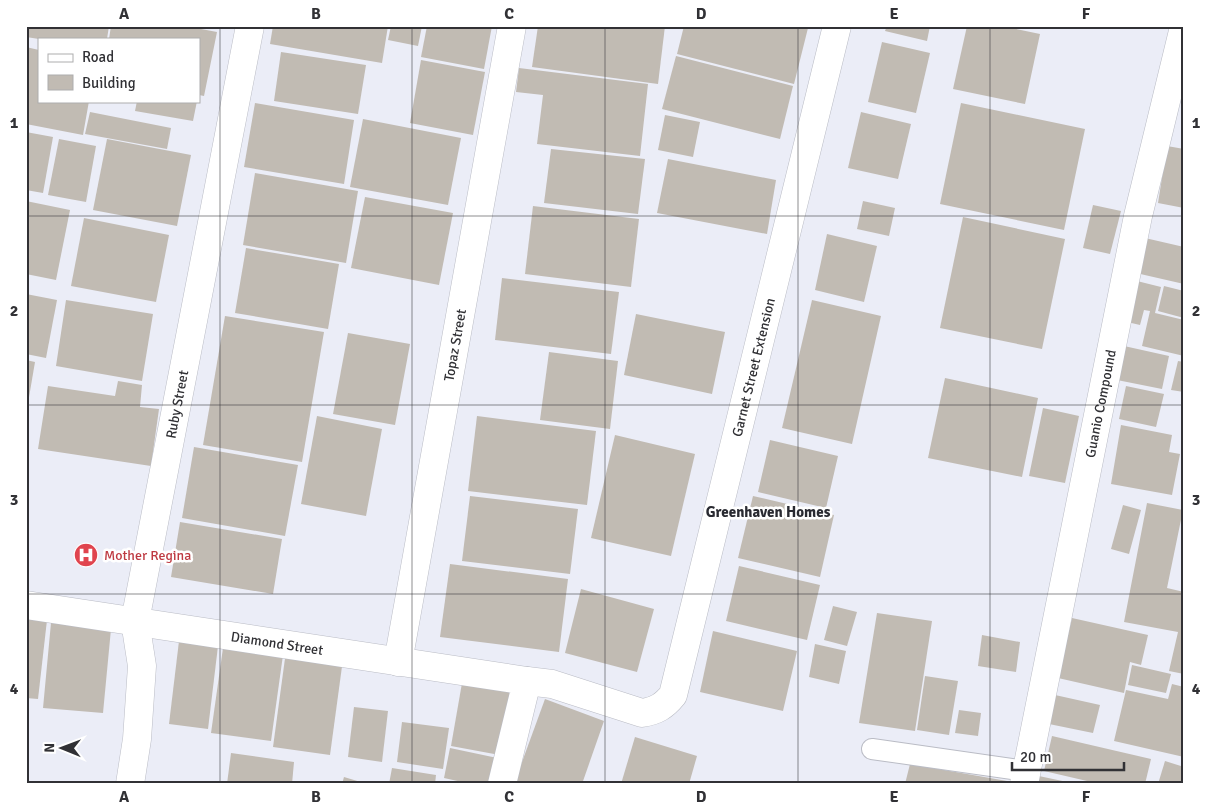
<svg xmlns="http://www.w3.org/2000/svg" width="1210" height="810" font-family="Signika,sans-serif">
<rect width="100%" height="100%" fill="#ebedf7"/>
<!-- building -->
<g fill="#c1bbb3">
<path d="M26 26H109L107 39H39L26 37Z"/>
<path d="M111 26H185L217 32 204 96 199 95V39H109Z"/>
<path d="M273 26H388L382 63 270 44Z"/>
<path d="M391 26H422L418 46 388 40Z"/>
<path d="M427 26H492L484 69 421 57Z"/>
<path d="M538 26H665L658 84 532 67Z"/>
<path d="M684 26 808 28 794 84 677 54Z"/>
<path d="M887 26H930L927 41 885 31Z"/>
<path d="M967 26H1002L1040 34 1025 104 953 89Z"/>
<path d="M882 42 930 53 916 113 868 102Z"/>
<path d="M26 47 39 50V101H89L83 135 26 124Z"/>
<path d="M281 52 366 65 358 114 274 101Z"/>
<path d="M676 56 793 86 780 139 662 109Z"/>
<path d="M421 60 485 72 473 135 410 123Z"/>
<path d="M519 68 648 84 640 156 537 144 543 95 516 92Z"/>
<path d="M137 101H197L193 121 135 111Z"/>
<path d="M255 103 354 120 344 184 244 167Z"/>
<path d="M961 103 1085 129 1064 230 940 204Z"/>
<path d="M90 112 171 128 167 149 85 134Z"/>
<path d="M861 112 911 124 898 179 848 168Z"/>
<path d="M665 115 700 122 693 157 658 150Z"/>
<path d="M363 119 461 138 448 205 350 187Z"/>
<path d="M26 132 53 137 43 193 26 190Z"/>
<path d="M59 139 96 146 86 202 48 195Z"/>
<path d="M107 139 191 155 177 226 93 210Z"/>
<path d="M1167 146 1184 149V208L1158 203Z"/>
<path d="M551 149 645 159 638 214 544 203Z"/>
<path d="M668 159 776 180 767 234 657 213Z"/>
<path d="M255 173 358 191 346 263 243 245Z"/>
<path d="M365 197 453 213 439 285 351 268Z"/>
<path d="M26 201 70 210 56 280 26 274Z"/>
<path d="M863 201 895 208 889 236 857 229Z"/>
<path d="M1093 205 1121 211 1110 254 1083 248Z"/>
<path d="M533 206 639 219 631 287 525 274Z"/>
<path d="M963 217 1065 239 1042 349 940 328Z"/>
<path d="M84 218 169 235 156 302 71 286Z"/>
<path d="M827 234 877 246 864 302 815 290Z"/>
<path d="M1145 238 1184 247V284L1136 273Z"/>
<path d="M246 248 339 264 328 329 235 313Z"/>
<path d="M502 278 619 292 611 354 495 340Z"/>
<path d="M1133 280 1161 287 1155 313 1184 320V356L1142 346 1150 311 1144 310 1140 325 1123 321Z"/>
<path d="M1164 286 1184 291V318L1158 311Z"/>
<path d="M26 294 57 300 46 358 26 354Z"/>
<path d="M66 300 153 314 142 381 56 366Z"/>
<path d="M812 300 881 316 852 444 782 428Z"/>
<path d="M636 314 725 332 712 394 624 375Z"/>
<path d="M225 316 324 332 302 462 203 445Z"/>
<path d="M348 333 410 344 395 425 333 414Z"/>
<path d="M1124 346 1169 356 1162 389 1117 380Z"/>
<path d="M549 352 618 361 610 429 540 420Z"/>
<path d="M26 360 35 362 27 409H26Z"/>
<path d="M1178 361 1184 362V392L1171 390Z"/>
<path d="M945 378 1038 398 1022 477 928 458Z"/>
<path d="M118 381 142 385 140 407 159 409 151 466 38 449 48 386 115 396Z"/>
<path d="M1126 386 1164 394 1156 427 1119 419Z"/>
<path d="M1043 408 1079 416 1065 483 1029 476Z"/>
<path d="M317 416 382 429 366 516 301 504Z"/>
<path d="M477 416 596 431 587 505 468 491Z"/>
<path d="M1121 425 1172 435 1169 452 1180 454 1172 495 1111 484Z"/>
<path d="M615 435 695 454 671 556 591 538Z"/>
<path d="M770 440 838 456 826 508 758 492Z"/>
<path d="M194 447 298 465 285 536 182 518Z"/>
<path d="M470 496 578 509 570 574 462 561Z"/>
<path d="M753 496 834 515 820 577 738 558Z"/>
<path d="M1147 503 1183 510 1167 588 1184 592V674L1169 671 1178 632 1124 622Z"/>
<path d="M1123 505 1141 510 1129 554 1111 549Z"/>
<path d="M180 522 282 539 273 594 171 577Z"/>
<path d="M450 564 568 579 559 652 440 637Z"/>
<path d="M739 566 820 585 807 640 726 621Z"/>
<path d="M581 589 654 609 637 672 565 653Z"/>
<path d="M833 606 857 612 847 646 824 640Z"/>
<path d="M877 613 932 621 915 731 859 723Z"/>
<path d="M26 618 47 620 38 699 26 698Z"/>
<path d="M1072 618 1148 635 1141 665 1130 662 1124 693 1058 678Z"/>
<path d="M51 623 111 629 103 713 43 708Z"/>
<path d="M713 631 797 651 783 711 700 692Z"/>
<path d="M982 635 1020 642 1016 672 978 666Z"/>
<path d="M179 641 218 646 208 729 169 724Z"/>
<path d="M815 644 846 651 839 684 809 677Z"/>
<path d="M223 648 283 655 271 741 211 733Z"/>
<path d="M286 651 343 659 330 755 273 747Z"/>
<path d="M1132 665 1171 674 1166 693 1128 685Z"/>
<path d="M925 676 958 681 949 735 917 730Z"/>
<path d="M462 683 516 692 505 756 451 746Z"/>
<path d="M1172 684 1184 687V757L1114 741 1126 690 1168 699Z"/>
<path d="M1055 695 1100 705 1093 733 1049 724Z"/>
<path d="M545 699 604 721 582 784H514Z"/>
<path d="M354 707 388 711 382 762 348 757Z"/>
<path d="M959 710 981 713 978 736 955 733Z"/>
<path d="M402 722 449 728 443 769 397 762Z"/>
<path d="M1052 736 1151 759 1145 784H1100L1044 771Z"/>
<path d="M635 737 697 756 689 784H621Z"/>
<path d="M450 748 502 759 497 784H471L444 778Z"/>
<path d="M231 753 294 762 292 784H227Z"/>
<path d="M1165 761 1184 767V784H1158Z"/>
<path d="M910 764 1007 781 1006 784H905Z"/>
<path d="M392 768 436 775 435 784H389Z"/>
<path d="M1034 775 1072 783 1071 784H1032Z"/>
<path d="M344 777 364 783V784H342Z"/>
</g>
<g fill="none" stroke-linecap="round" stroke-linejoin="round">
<!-- lane casing -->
<g stroke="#babcc5" stroke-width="22">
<path id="lane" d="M872 749 1026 771"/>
</g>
<!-- street casing -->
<g stroke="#babcc5" stroke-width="29">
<g id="street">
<path id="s1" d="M26 605 527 681 502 784"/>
<path id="s2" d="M398 662 512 26"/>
<path id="s3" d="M527 681 552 684 642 713C656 711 664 706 673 695L837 26"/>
<path id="s4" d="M130 784 137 739 142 666 135 621 250 26"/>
<path id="s5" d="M1024 784 1138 216 1184 27"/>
</g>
</g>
<!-- lane -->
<use href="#lane" stroke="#fff" stroke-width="20"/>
<!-- street -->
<use href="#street" stroke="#fff" stroke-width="28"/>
</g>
<!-- grid -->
<path fill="none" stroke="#313135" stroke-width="1" stroke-opacity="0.55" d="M220 26V784M412 26V784M605 26V784M798 26V784M990 26V784M26 216H1184M26 405H1184M26 594H1184"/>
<!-- icons -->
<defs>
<g id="hospital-disc" transform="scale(1.25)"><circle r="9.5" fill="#e0444e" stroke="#fff"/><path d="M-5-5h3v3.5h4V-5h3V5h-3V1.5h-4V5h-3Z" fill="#fff"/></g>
</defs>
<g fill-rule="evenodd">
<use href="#hospital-disc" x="86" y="555"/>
</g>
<g text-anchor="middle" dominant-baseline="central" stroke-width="5" stroke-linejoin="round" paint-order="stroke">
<!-- street labels -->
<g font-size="14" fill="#313135" stroke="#fff">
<text stroke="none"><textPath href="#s2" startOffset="322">Topaz Street</textPath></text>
<text stroke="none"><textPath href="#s3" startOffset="494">Garnet Street Extension</textPath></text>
<text stroke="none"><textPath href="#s4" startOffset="385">Ruby Street</textPath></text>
<text stroke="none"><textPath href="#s5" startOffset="388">Guanio Compound</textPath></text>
<text stroke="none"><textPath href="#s1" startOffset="254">Diamond Street</textPath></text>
</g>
<!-- health labels -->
<g font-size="14" fill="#be3a42" stroke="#fff" text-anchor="start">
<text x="104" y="555">Mother Regina</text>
</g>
<!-- neighbourhood labels -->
<g font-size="15" font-weight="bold" fill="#292a31" stroke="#fff">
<text x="768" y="512">Greenhaven Homes</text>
</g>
</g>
<!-- border -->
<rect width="1210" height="810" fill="none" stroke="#ffffff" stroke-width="55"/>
<!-- legend -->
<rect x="38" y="38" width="162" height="65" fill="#ffffff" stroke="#adadae"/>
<rect x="48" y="54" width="25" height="8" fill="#ffffff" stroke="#adadae"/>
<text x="82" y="62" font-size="15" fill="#313135">Road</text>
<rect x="48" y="75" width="25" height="15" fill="#c1bbb3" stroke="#adadae"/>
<text x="82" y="88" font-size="15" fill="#313135">Building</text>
<!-- north arrow -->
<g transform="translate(62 748) rotate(271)" stroke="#ffffff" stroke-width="4" paint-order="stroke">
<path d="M0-4L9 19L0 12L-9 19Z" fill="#313135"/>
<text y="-8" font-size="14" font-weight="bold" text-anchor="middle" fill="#313135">N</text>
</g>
<!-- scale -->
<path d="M1012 762v8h112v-8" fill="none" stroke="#313135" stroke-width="2.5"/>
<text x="1020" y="762" font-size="15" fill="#313135" stroke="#ffffff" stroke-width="4" paint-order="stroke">20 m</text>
<rect x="28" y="28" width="1154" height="754" fill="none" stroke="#313135" stroke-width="2"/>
<g font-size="16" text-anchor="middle" font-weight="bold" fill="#313135">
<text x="124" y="19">A</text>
<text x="316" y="19">B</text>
<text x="509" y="19">C</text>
<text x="701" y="19">D</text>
<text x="894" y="19">E</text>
<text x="1086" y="19">F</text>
<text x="14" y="128">1</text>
<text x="1196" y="128">1</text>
<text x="14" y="316">2</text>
<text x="1196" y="316">2</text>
<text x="14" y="505">3</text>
<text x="1196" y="505">3</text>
<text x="14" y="694">4</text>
<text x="1196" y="694">4</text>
<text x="124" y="802">A</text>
<text x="316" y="802">B</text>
<text x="509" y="802">C</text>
<text x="701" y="802">D</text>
<text x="894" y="802">E</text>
<text x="1086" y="802">F</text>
</g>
</svg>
